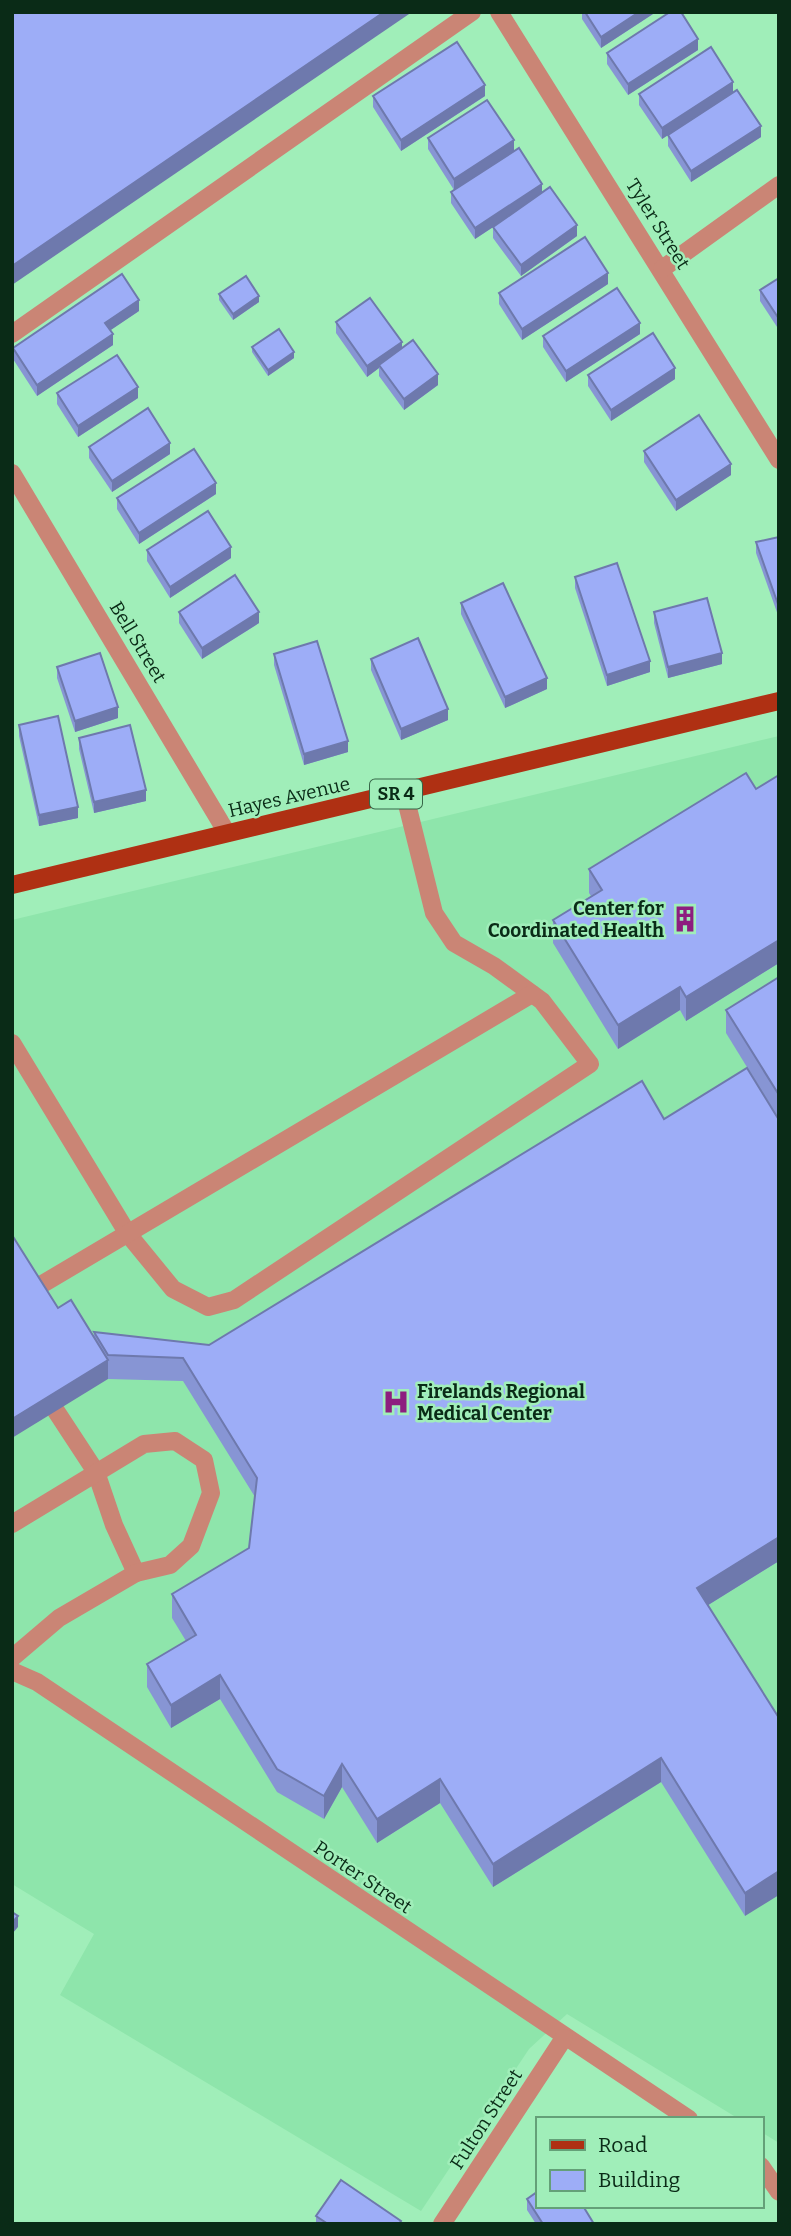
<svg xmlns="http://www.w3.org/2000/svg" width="791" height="2236" font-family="Bitter,serif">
<rect width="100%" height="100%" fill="#a0eeb9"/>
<!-- built -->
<path fill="#8ee5ab" d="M779 736V2143L761 2132V2119H739L567 2014 529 2049 421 2211 60 1995 94 1934 12 1884V920Z"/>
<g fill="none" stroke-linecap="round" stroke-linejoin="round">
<!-- minor -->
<g stroke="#ca8575" stroke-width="18">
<path d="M499 12 779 460"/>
<path d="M662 269 779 185"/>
<path d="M12 334 472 12"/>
<path d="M12 473 227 833"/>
<path d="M12 1043 128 1234 173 1289 208 1307 234 1300 590 1064 542 1001 494 966 454 943 434 913 404 792"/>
<path d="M34 1289 532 994"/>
<path d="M56 1411 96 1472 114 1525 136 1573"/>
<path d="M12 1524 144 1444 175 1441 204 1460 211 1493 191 1546 170 1565 136 1573 59 1618 12 1658"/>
<path d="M12 1671 37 1682 689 2119"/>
<path d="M761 2166 779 2192"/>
<path d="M442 2224 564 2038"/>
</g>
<!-- major -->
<path stroke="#af3013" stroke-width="18" d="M12 885 779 701"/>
</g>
<!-- wall -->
<g fill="#8795d4">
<path d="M582 12H656L601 48 582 19Z"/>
<path d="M698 50 628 95 607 64V53Z"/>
<path d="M733 92 761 137 691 182 668 146V135L662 139 639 105V94Z"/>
<path d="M373 96H485L401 151 373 107Z"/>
<path d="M428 138 514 151 542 192 577 236 521 276 493 238V227L475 239 451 203V192L454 190 428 149Z"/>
<path d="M779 278V330L760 301V290Z"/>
<path d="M608 284 522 340 499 304V293Z"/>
<path d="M219 294 259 302 233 320 219 300Z"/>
<path d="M139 311 110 330 113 345 37 396 13 359V348Z"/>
<path d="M336 322 402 348 438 385 404 410 379 376V368L367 377 336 333Z"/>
<path d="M640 334 566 382 543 347V336Z"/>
<path d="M252 347 294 358 268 376 252 352Z"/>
<path d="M588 375 675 379 611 421 588 386Z"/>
<path d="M57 393 138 398 78 437 57 404Z"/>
<path d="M89 447 170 454 112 492 89 458Z"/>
<path d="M644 451 731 475 676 511 644 462Z"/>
<path d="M216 494 139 544 117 509V498Z"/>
<path d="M779 537V618L756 553V542Z"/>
<path d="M147 550 231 558 170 598 147 561Z"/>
<path d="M575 577 650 672 607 686 575 588Z"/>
<path d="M461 603 547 689 505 708 461 614Z"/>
<path d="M179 612 259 623 202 659 179 623Z"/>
<path d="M654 612 722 664 668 678 654 623Z"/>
<path d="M274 654 348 752 304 765 274 665Z"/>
<path d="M371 659 448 720 401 740 371 670Z"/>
<path d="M57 667 118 718 75 732 57 678Z"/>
<path d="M19 725 78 818 39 826 19 736Z"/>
<path d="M79 738 146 801 94 813 79 749Z"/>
<path d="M779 775V963L686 1021 680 1010 618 1049 553 943V920L591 896 589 893V869L756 789Z"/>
<path d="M779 977V1119L726 1033V1010Z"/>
<path d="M664 1119 779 1120V1561L708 1605 779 1718 745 1916 661 1782 493 1887 440 1803 377 1843 342 1787 324 1819 277 1792 220 1699 171 1728 147 1687V1664L186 1641 172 1618V1594L249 1548 255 1497 183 1381 108 1379 58 1308 94 1337V1332L209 1345Z"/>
<path d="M527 2199 594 2224H536L527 2210Z"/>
<path d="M316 2216 401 2224H316Z"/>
</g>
<!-- shaded-wall -->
<g fill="#6e79ad">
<path d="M384 12H412L12 285V266Z"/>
<path d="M639 12H656L601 48V37Z"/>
<path d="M698 39V50L628 95V84Z"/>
<path d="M733 82V93L662 139V128Z"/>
<path d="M485 85V96L401 151V140Z"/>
<path d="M761 126V137L691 182V171Z"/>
<path d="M514 140V151L454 190V179Z"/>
<path d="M542 184V195L475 239V228Z"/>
<path d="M577 225V236L521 276V265Z"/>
<path d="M608 273V284L522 340V329Z"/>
<path d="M259 296V302L233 320V314Z"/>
<path d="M139 300V311L105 334V323Z"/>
<path d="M640 323V334L566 382V371Z"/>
<path d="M113 334V345L37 396V385Z"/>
<path d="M402 342V353L379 365V368L367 377V366Z"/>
<path d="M294 352V358L268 376V370Z"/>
<path d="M675 368V379L611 421V410Z"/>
<path d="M438 374V385L404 410V399Z"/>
<path d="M138 387V398L78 437V426Z"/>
<path d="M170 443V454L112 492V481Z"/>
<path d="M731 464V475L676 511V500Z"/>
<path d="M216 483V494L139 544V533Z"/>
<path d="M231 547V558L170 598V587Z"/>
<path d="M259 612V623L202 659V648Z"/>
<path d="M722 653V664L668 678V667Z"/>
<path d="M650 661V672L607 686V675Z"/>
<path d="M547 678V689L505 708V697Z"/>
<path d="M118 707V718L75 732V721Z"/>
<path d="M448 709V720L401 740V729Z"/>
<path d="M348 741V752L304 765V754Z"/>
<path d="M146 790V801L94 813V802Z"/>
<path d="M78 807V818L39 826V815Z"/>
<path d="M779 940V963L686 1021V997Z"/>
<path d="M680 987V1010L618 1049V1025Z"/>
<path d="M108 1360V1379L12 1438V1419Z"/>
<path d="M779 1537V1561L697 1612V1588Z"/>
<path d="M220 1675V1699L171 1728V1705Z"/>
<path d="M661 1758V1782L493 1887V1864Z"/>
<path d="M342 1764V1787L324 1819V1796Z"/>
<path d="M440 1779V1803L377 1843V1819Z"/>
<path d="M779 1871V1895L745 1916V1893Z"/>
<path d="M18 1916V1927L12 1934V1923Z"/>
</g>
<!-- building -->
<g fill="#9dadf7" stroke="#6e79ad" stroke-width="2">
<path d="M12 12H384L12 266Z"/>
<path d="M585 12H639L601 37Z"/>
<path d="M670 12H681L698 39 628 84 607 53Z"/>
<path d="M457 42 485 85 401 140 373 96Z"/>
<path d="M711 47 733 82 662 128 639 94Z"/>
<path d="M737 90 761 126 691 171 668 135Z"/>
<path d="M487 100 514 140 454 179 428 138Z"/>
<path d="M519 148 542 184 475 228 451 192Z"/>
<path d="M550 187 577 225 521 265 493 227Z"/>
<path d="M585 237 608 273 522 329 499 293Z"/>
<path d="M122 274 139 300 105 323 113 334 37 385 13 348Z"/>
<path d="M246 276 259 296 233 314 219 294Z"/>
<path d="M779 278V319L760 290Z"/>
<path d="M617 288 640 323 566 371 543 336Z"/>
<path d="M370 298 402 342 367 366 336 322Z"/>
<path d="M279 329 294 352 268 370 252 347Z"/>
<path d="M653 333 675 368 611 410 588 375Z"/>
<path d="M413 340 438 374 404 399 379 365Z"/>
<path d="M117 355 138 387 78 426 57 393Z"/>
<path d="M148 408 170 443 112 481 89 447Z"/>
<path d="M699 415 731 464 676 500 644 451Z"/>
<path d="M194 449 216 483 139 533 117 498Z"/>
<path d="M208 511 231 547 170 587 147 550Z"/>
<path d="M779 537V607L756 542Z"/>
<path d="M617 563 650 661 607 675 575 577Z"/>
<path d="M235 575 259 612 202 648 179 612Z"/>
<path d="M503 583 547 678 505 697 461 603Z"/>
<path d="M707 598 722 653 668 667 654 612Z"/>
<path d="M418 638 448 709 401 729 371 659Z"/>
<path d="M317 641 348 741 304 754 274 654Z"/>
<path d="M100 653 118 707 75 721 57 667Z"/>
<path d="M58 716 78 807 39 815 19 725Z"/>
<path d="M130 725 146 790 94 802 79 738Z"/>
<path d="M746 773 756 789 779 775V940L686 997 680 987 618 1025 553 920 602 890 589 869Z"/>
<path d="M779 977V1095L726 1010Z"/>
<path d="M747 1068 779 1120V1537L697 1588 779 1718V1871L745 1893 661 1758 493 1864 440 1779 377 1819 342 1764 324 1796 277 1769 220 1675 171 1705 147 1664 196 1635 172 1594 249 1548 257 1478 183 1358 108 1355 94 1332 209 1345 642 1081 664 1119Z"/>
<path d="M12 1235 58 1308 71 1300 108 1360 12 1419Z"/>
<path d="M12 1912 18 1916 12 1923Z"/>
<path d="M341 2180 401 2221 399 2224H328L316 2216Z"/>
<path d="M537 2192V2206H583L594 2224H543L527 2199Z"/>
</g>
<!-- icons -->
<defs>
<g id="building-bare" transform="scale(2.1)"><path d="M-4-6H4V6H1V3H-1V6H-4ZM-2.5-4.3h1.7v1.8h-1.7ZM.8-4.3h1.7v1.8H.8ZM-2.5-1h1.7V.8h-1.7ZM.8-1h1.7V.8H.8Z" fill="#8d1d7f" stroke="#a0eeb9" stroke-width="2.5" paint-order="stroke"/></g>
<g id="hospital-bare" transform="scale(2.1)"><path d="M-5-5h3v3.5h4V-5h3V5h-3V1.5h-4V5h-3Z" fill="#8d1d7f" stroke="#a0eeb9" stroke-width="2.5" paint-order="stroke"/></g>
</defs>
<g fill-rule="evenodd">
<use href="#building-bare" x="685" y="919"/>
<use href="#hospital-bare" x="396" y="1402"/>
</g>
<g text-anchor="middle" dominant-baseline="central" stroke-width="5" stroke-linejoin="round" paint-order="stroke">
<!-- shield labels -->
<rect fill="#a0eeb9" stroke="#376648" stroke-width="2" x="370" y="779.5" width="52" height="29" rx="5"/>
<g font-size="18" font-weight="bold" fill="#0a2b17">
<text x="396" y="794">SR 4</text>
</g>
<!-- street labels -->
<g font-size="19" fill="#0a2b17" stroke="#a0eeb9">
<text transform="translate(658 224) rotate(58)">Tyler Street</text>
<text transform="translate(138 642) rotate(59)">Bell Street</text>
<text transform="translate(289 797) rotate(-13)">Hayes Avenue</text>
<text transform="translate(363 1877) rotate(34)">Porter Street</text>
<text transform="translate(486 2119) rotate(-57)">Fulton Street</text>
</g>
<!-- poi labels -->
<g font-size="19" font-weight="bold" fill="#0a2b17" stroke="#a0eeb9" text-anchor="end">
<text x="664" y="908">Center for<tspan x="664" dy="22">Coordinated Health</tspan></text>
<text x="417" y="1391" text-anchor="start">Firelands Regional<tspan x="417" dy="22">Medical Center</tspan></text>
</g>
</g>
<!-- border -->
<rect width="791" height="2236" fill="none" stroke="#0a2b17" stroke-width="28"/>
<!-- legend -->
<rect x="536" y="2117" width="228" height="91" fill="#a0eeb9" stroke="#64a078" stroke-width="2"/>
<rect x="550" y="2140" width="35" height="10" fill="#af3013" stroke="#64a078" stroke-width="2"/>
<text x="598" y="2152" font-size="21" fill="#0a2b17">Road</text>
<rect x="550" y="2170" width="35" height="21" fill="#9dadf7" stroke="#64a078" stroke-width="2"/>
<text x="598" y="2187" font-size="21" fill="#0a2b17">Building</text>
</svg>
